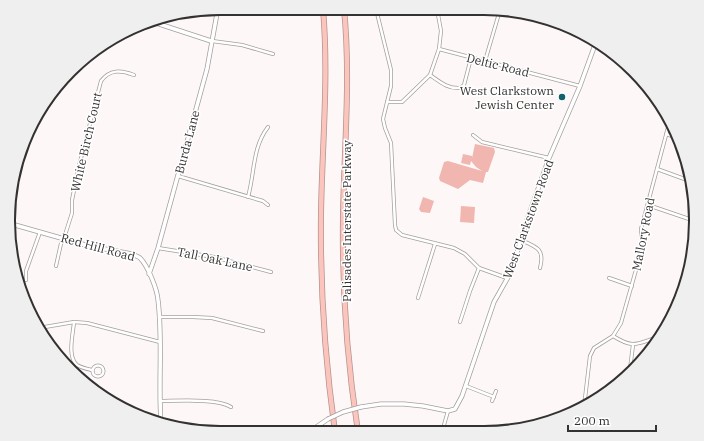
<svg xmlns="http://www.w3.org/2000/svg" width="704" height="441" font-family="'IBM Plex Serif',serif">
<rect width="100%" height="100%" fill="#fdf8f7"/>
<!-- garden -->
<g fill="#f0b6af">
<path d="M475 144 494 148 495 152 488 172H486L483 183 470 180 458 189 440 181 439 178 444 162 448 161 482 171 476 167 471 161 470 165 461 163 463 154 472 156V158Z"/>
<path d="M423 197 434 201 430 213 421 212 419 209Z"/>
<path d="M461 206 475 207 474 223 460 222Z"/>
</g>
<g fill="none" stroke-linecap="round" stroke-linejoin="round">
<!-- street casing -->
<g stroke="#a49f9f" stroke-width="4">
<g id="street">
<path d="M376 9 391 70V86L383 119 385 128 391 143 395 225 396 230 402 235 454 248 465 254 479 268 507 278"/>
<path d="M212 41 242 45 273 54"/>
<path d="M439 49 580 86"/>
<path d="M485 61 500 10"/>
<path d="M430 75C440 82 448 89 460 88L464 85 471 58"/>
<path d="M387 102H402L430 75 439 49 441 31 437 9"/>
<path d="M666 134 675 137"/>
<path d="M473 135 482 142 549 158"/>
<path d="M657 169 690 181"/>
<path d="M178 176 263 201 268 205"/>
<path d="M248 197C255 172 252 148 268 127"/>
<path d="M648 205 692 220"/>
<path d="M521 240C537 247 545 249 540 268"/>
<path d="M158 248 214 257 271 272"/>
<path d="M56 266 62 239 65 235 72 213V200L79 166 101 81C110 69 121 70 134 75"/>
<path d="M609 278 632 286"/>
<path d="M26 280V271L40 232"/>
<path d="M418 298 435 244"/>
<path d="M159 317H193L212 318 263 331"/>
<path d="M74 322C73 334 67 357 77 365 82 368 87 369 92 370"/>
<path d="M460 322 470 291 479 268"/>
<path d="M39 328 74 322 87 323 160 342"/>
<path d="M613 336C634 349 636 344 658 337"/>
<circle cx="98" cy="371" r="5.5"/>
<path d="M630 369 633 345"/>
<path d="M466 386 494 397"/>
<path d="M160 401C176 401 218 398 231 407"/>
<path d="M492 401 496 391"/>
<path d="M584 407 590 356 594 348 613 336 621 323 643 245 641 238V229L670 120"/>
<path d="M442 432 448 411"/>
</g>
</g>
<!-- secondary casing -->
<g stroke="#a49f9f" stroke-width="5">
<g id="secondary">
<path d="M150 21 211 41"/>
<path d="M8 223 89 246 132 254C135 256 138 256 140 258 148 266 157 289 158 300 163 340 158 382 161 423"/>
<path d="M149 274 158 248 207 69 218 8"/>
<path d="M361 407 381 404H404L423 406 448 411 455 409 462 396 494 302 511 272 528 217 549 158 580 86 596 42"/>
<path d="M309 432 328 419"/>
</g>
</g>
<!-- highway casing -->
<g stroke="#b5928d" stroke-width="6">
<g id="highway">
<path d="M323 9C329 77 322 146 321 214 320 287 325 360 335 432"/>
<path d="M344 9C351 78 344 148 343 218 342 289 347 361 358 432"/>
</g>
</g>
<!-- street -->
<use href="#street" stroke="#fff" stroke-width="2.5"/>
<!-- secondary -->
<use href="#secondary" stroke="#fff" stroke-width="3.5"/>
<!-- highway -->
<use href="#highway" stroke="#fbc5be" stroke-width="4.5"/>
<!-- secondary-bridge casing -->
<g stroke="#a49f9f" stroke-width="5" stroke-linecap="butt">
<path id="secondary-bridge" d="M328 419 343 412 361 407"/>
</g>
<!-- secondary-bridge -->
<use href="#secondary-bridge" stroke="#fff" stroke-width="3.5"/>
</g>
<!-- markers -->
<circle fill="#13616a" stroke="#fff" stroke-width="1.5" cx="562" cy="97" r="4"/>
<g text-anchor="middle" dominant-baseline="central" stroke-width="3" stroke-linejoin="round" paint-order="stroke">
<!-- street labels -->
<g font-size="12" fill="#343231" stroke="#fff">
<text transform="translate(498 65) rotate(14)">Deltic Road</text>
<text transform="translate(86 142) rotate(-77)">White Birch Court</text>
<text transform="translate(187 142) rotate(-75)">Burda Lane</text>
<text transform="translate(528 219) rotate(-70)">West Clarkstown Road</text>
<text transform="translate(346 221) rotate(-90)">Palisades Interstate Parkway</text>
<text transform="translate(643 234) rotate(-79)">Mallory Road</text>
<text transform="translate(98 247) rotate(15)">Red Hill Road</text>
<text transform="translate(215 259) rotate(12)">Tall Oak Lane</text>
</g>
<!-- poi labels -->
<g font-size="12" fill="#343231" stroke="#fff" text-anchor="end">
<text x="554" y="90">West Clarkstown<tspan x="554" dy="14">Jewish Center</tspan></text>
</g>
</g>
<!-- crop -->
<path d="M0 0H704V441H0ZM220 15H484A205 205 0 0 1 689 220V221A205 205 0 0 1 484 426H220A205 205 0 0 1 15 221V220A205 205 0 0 1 220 15Z" fill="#efefef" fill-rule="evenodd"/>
<path fill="none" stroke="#343231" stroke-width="2" d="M220 15H484A205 205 0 0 1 689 220V221A205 205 0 0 1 484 426H220A205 205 0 0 1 15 221V220A205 205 0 0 1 220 15Z"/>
<!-- scale -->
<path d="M568 425v6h88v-6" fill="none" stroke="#343231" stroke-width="2"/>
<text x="574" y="425" font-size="12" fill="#343231" stroke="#ffffff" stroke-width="3" paint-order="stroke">200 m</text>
</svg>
